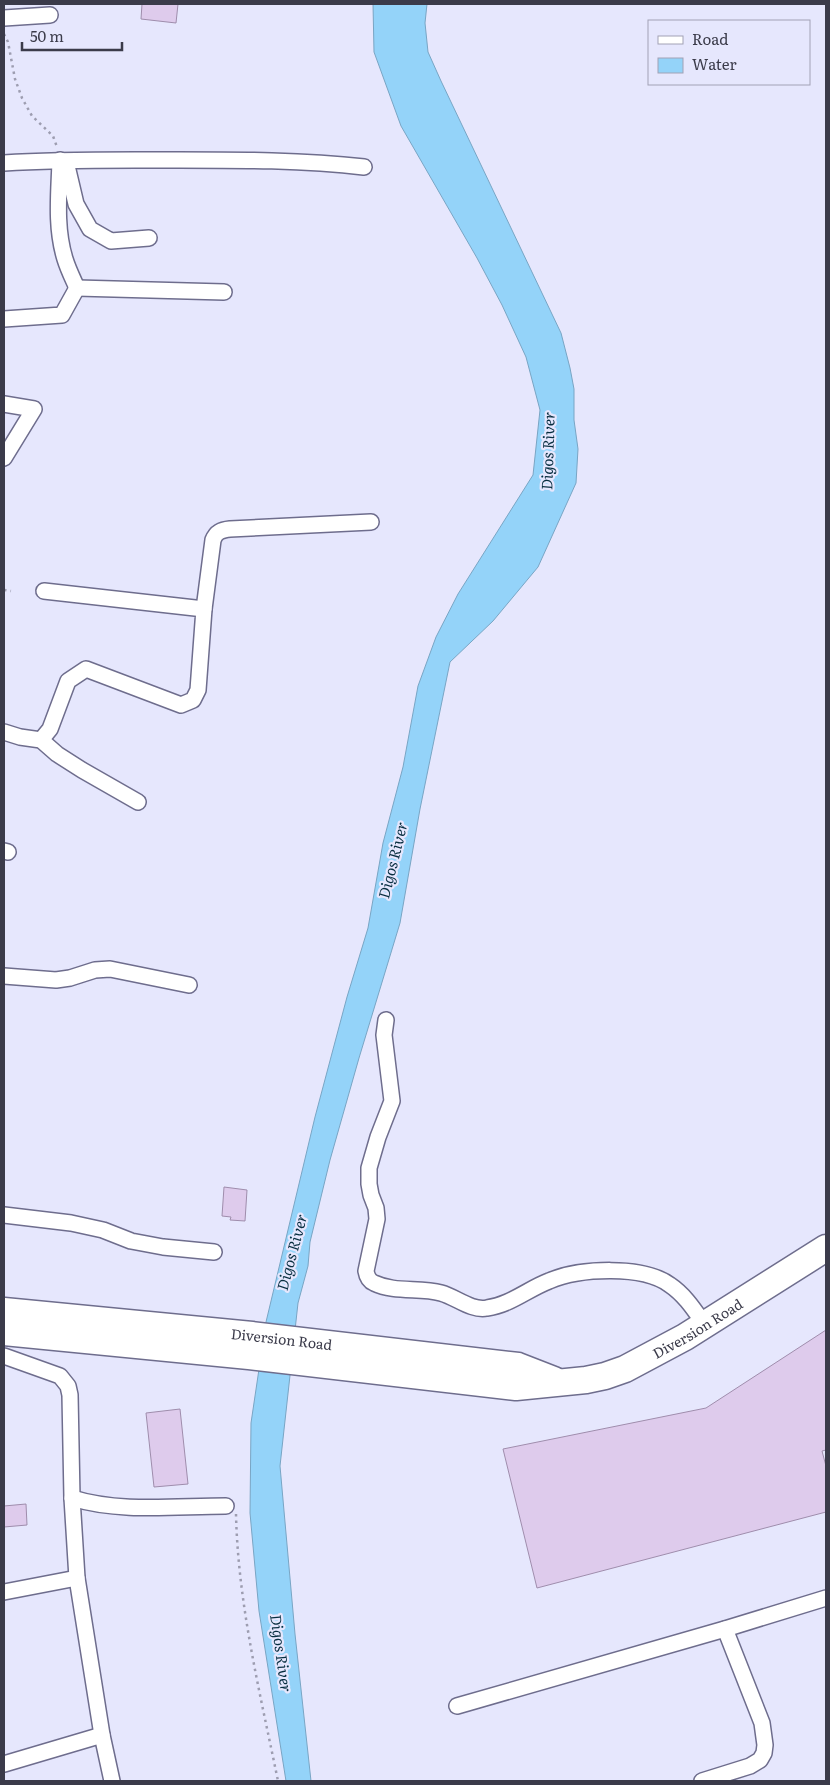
<svg xmlns="http://www.w3.org/2000/svg" width="830" height="1785" font-family="Literata,serif">
<rect width="100%" height="100%" fill="#e6e7fd"/>
<!-- water -->
<path fill="#94d3f9" stroke="#79a5c4" d="M373 4H427L425 23 428 52 441 81 561 333 570 368 574 389V420L578 449 576 483 538 567 493 621 450 662 420 809 400 923 359 1058 330 1160 310 1242 308 1266 298 1303 280 1466 295 1634 311 1781H286L259 1611 250 1513 251 1423 266 1322 315 1117 347 997 368 928 383 843 403 767 418 686 436 637 458 594 533 475 540 410 526 357 502 305 477 258 401 126 374 52Z"/>
<!-- building -->
<g fill="#decbec" stroke="#9f8dac">
<path d="M142 4H178L176 23 141 19Z"/>
<path d="M224 1187 247 1190 245 1221 230 1220 231 1217 222 1216Z"/>
<path d="M826 1330V1450L822 1451 826 1466V1512L537 1588 503 1449 706 1408Z"/>
<path d="M180 1409 188 1484 154 1487 146 1413Z"/>
<path d="M26 1504 27 1525 4 1527V1506Z"/>
</g>
<g fill="none" stroke-linecap="round" stroke-linejoin="round">
<!-- street casing -->
<g stroke="#6e6d8d" stroke-width="18">
<g id="street">
<path d="M4 18 50 15"/>
<path d="M60 160 68 170 76 204 90 229 111 241 149 238"/>
<path d="M60 161C59 193 55 227 65 259 68 269 73 279 77 288"/>
<path d="M4 163C62 159 120 160 179 160 241 160 303 160 364 167"/>
<path d="M77 288 224 292"/>
<path d="M4 319 62 315 77 288"/>
<path d="M4 404 34 409 4 458"/>
<path d="M204 609 213 540C216 532 221 530 230 529L371 522"/>
<path d="M4 732 20 737 41 740 57 754 82 770 138 802"/>
<path d="M41 740 50 729 68 681 86 669 181 705 193 700 198 690 204 609 44 591"/>
<path d="M4 851 8 852"/>
<path d="M4 976 56 980 70 978 95 970 110 969 189 985"/>
<path d="M386 1020 384 1035 392 1101 378 1137 369 1168V1184L371 1195 376 1208 377 1219 366 1271C367 1277 369 1281 374 1283 395 1293 420 1287 441 1293 456 1297 471 1311 487 1308 510 1305 528 1289 549 1281 580 1268 643 1265 670 1285 685 1295 695 1311 705 1325"/>
<path d="M4 1215 71 1223 103 1230 131 1241 163 1247 214 1252"/>
<path d="M4 1356 60 1376 68 1386 70 1395 72 1498 77 1578 102 1735 112 1781"/>
<path d="M72 1498C120 1513 176 1506 226 1506"/>
<path d="M4 1592 77 1578"/>
<path d="M457 1706 725 1629 826 1598"/>
<path d="M4 1764 102 1735"/>
<path d="M702 1781 750 1766 760 1760 764 1753 765 1745 762 1723 725 1629"/>
</g>
</g>
<!-- highway casing -->
<g stroke="#6e6d8d" stroke-width="29">
<g id="highway">
<path id="s1" d="M4 1311 252 1335 518 1366 554 1380"/>
<path id="s2" d="M4 1332 249 1356 516 1387 586 1380 605 1376 625 1369 685 1337 826 1248"/>
</g>
</g>
<!-- path -->
<g stroke="#9d9db0" stroke-width="2.5" stroke-dasharray="2.5 4" stroke-linecap="butt">
<path d="M4 34 8 42 15 79 22 98 32 116 53 136 57 147"/>
<path d="M4 590 11 591"/>
<path d="M236 1514C238 1604 260 1693 278 1781"/>
</g>
<!-- street -->
<use href="#street" stroke="#fff" stroke-width="15"/>
<!-- highway -->
<use href="#highway" stroke="#fff" stroke-width="26"/>
</g>
<g text-anchor="middle" dominant-baseline="central" stroke-width="4.5" stroke-linejoin="round" paint-order="stroke">
<!-- street labels -->
<g font-size="14" fill="#3b3b4a" stroke="#e6e7fd">
<text stroke="none"><textPath href="#s2" startOffset="709">Diversion Road</textPath></text>
<text stroke="none"><textPath href="#s1" startOffset="279">Diversion Road</textPath></text>
</g>
<!-- water labels -->
<g font-size="15" font-style="italic" fill="#082e40" stroke="#e6e7fd">
<text transform="translate(547 451) rotate(-88)">Digos River</text>
<text transform="translate(392 860) rotate(-76)">Digos River</text>
<text transform="translate(291 1252) rotate(-75)">Digos River</text>
<text transform="translate(282 1653) rotate(82)">Digos River</text>
</g>
</g>
<!-- border -->
<rect width="830" height="1785" fill="none" stroke="#3b3b4a" stroke-width="10"/>
<!-- legend -->
<rect x="648" y="20" width="162" height="65" fill="#e6e7fd" stroke="#a2a2b5"/>
<rect x="658" y="36" width="25" height="8" fill="#ffffff" stroke="#a2a2b5"/>
<text x="692" y="45" font-size="15" fill="#3b3b4a">Road</text>
<rect x="658" y="58" width="25" height="15" fill="#94d3f9" stroke="#a2a2b5"/>
<text x="692" y="70" font-size="15" fill="#3b3b4a">Water</text>
<!-- scale -->
<path d="M22 42v8h100v-8" fill="none" stroke="#3b3b4a" stroke-width="2.5"/>
<text x="30" y="42" font-size="15" fill="#3b3b4a" stroke="#e6e7fd" stroke-width="4" paint-order="stroke">50 m</text>
</svg>
